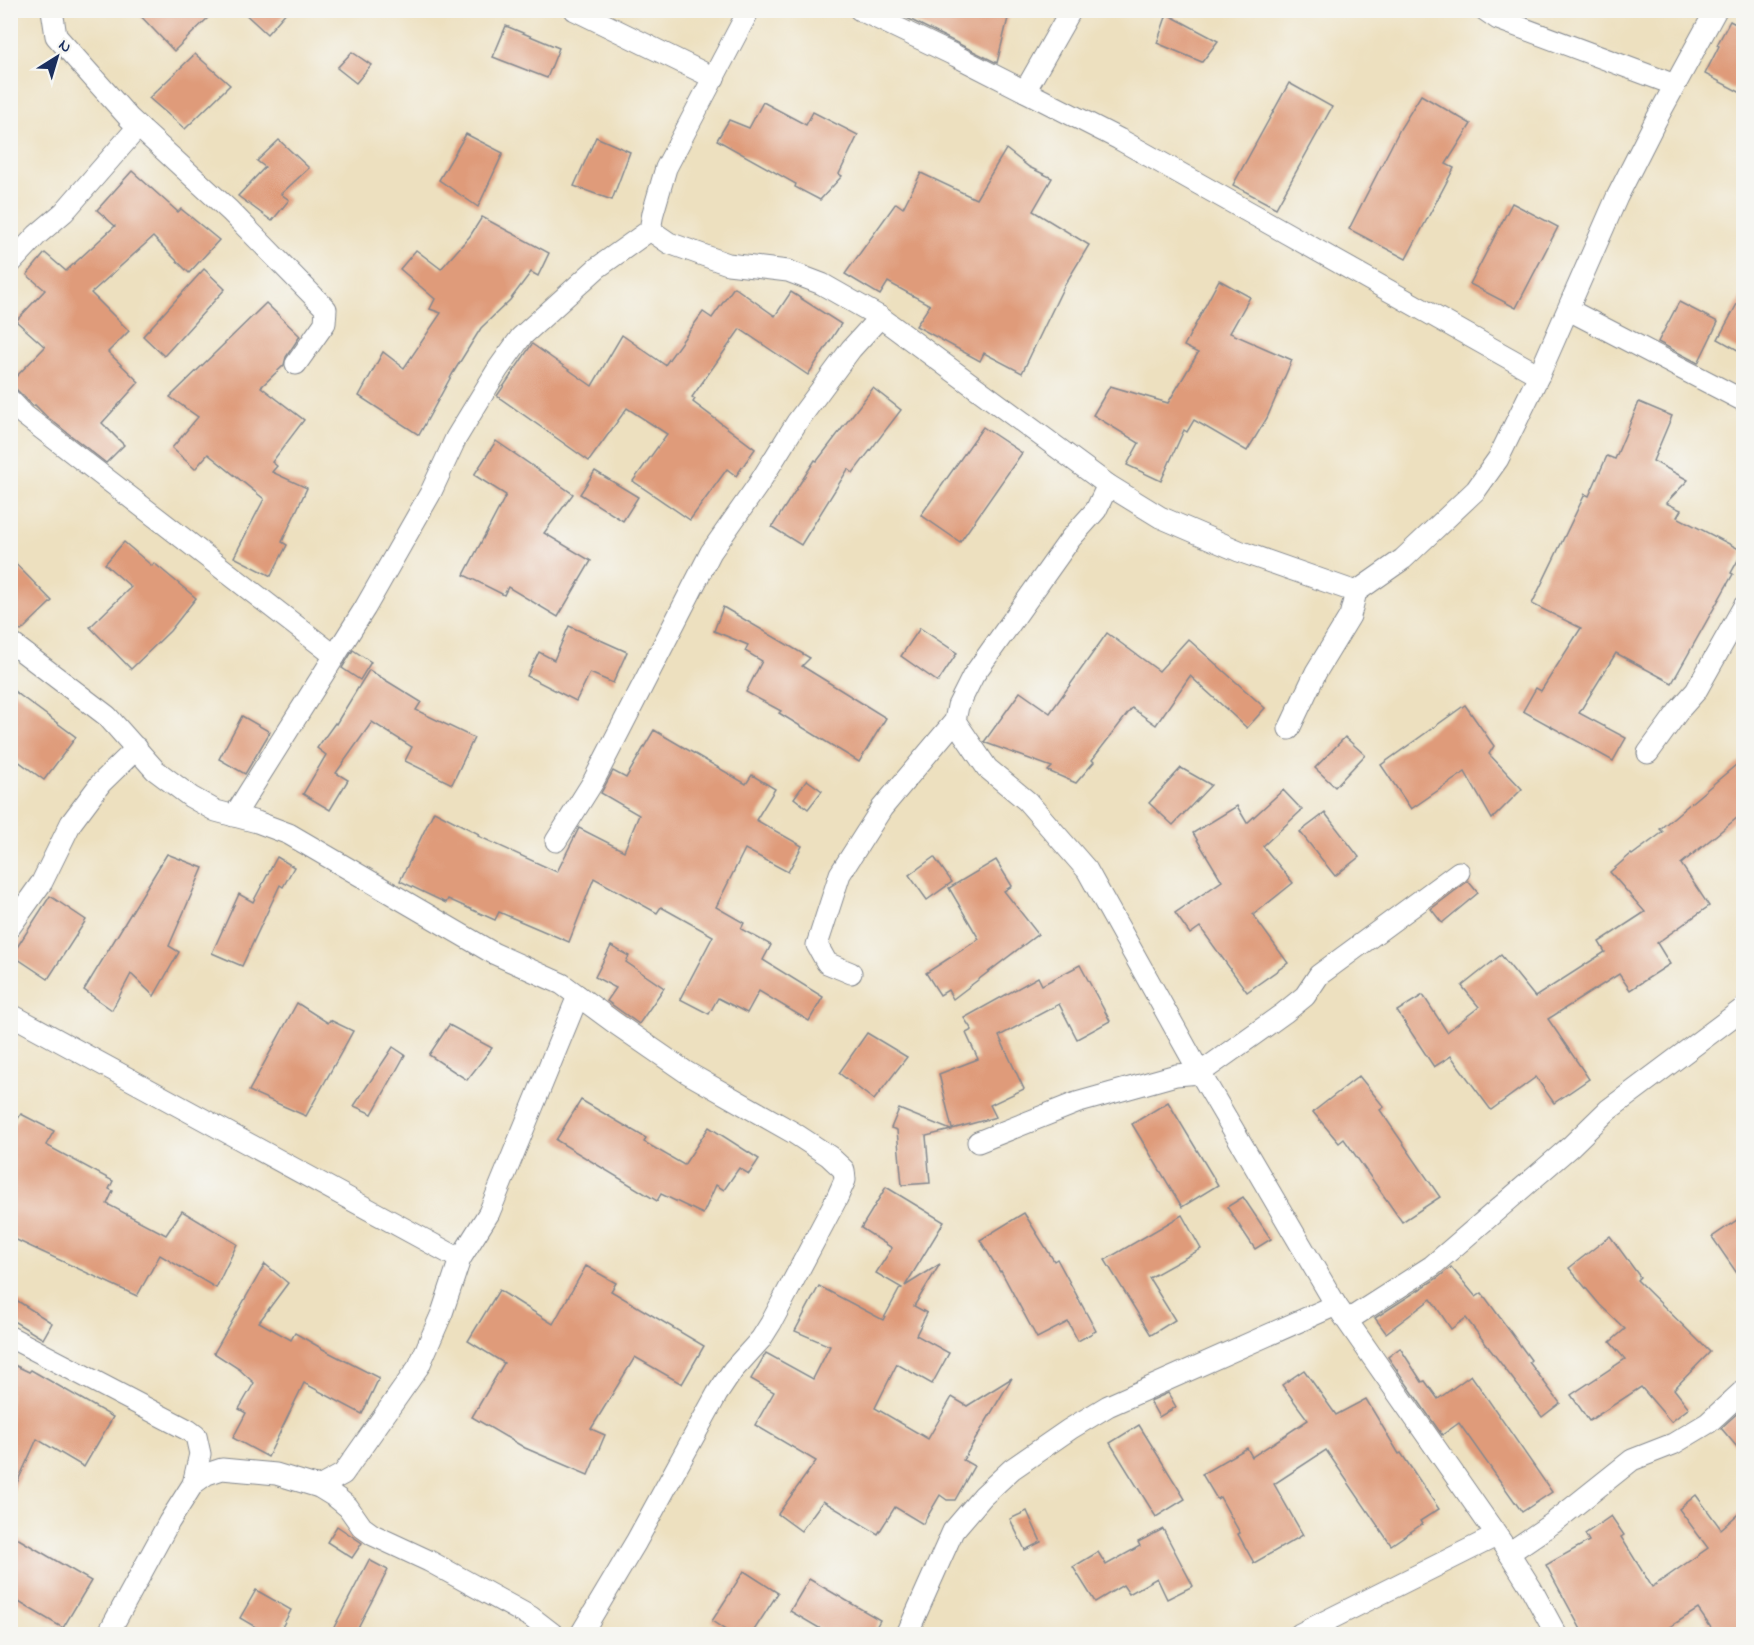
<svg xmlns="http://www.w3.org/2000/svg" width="1754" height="1645" font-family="'Indie Flower',sans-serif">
<rect width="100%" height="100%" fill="#f6f6f2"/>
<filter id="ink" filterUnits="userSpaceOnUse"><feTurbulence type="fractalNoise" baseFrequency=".0167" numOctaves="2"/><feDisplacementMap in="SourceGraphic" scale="12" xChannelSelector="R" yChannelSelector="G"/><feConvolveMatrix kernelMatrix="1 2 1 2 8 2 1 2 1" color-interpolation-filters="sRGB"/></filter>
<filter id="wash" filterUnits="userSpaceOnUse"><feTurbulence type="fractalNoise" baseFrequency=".008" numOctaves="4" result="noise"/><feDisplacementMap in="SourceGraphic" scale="24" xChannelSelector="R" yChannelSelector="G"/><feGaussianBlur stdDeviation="1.35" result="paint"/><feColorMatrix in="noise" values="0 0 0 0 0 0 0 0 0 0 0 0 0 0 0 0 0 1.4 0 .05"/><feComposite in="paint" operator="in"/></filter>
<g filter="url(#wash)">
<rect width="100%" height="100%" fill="#ede0bf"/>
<g id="blocks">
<!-- building -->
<g fill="#df9b7a">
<path d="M135 10H216L174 51Z"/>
<path d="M241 10H288L267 34Z"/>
<path d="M891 10H1010L997 63Z"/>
<path d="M1167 14 1218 41 1202 62 1157 43Z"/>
<path d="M1730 21 1743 28V94L1705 74 1719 46 1717 45Z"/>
<path d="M506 26 559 48 547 78 493 57Z"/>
<path d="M352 52 371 65 356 83 337 68Z"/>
<path d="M195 54 230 85 185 129 149 98Z"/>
<path d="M1289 83 1332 107 1276 208 1233 185Z"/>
<path d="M1421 95 1471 124 1446 164 1454 168 1406 259 1349 229 1400 129Z"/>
<path d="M763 102 806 125 813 112 858 135 839 174 842 176 820 200 795 187 796 184 717 140 729 120 749 128Z"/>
<path d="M466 134 503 153 478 207 439 180Z"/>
<path d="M596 137 630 152 612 200 574 186Z"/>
<path d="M279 140 309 168 281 194 289 200 272 221 238 196 265 167 257 161Z"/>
<path d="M1006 149 1029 167 1052 178 1033 211 1089 245 1064 286 1022 373 984 353 980 361 916 326 930 305 888 282 880 295 845 274 896 203 903 208 921 173 976 199Z"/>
<path d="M132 171 178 212 181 209 219 240 189 273 153 237 91 293 129 331 108 352 139 382 102 423 124 445 106 463 46 416 35 405 33 406 10 383 45 347 16 321 45 290 27 275 45 253 66 271 115 226 97 210Z"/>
<path d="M1512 203 1558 227 1516 308 1470 284Z"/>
<path d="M482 217 549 253 538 276 531 272 510 300 481 328 453 373 419 435 359 396 383 352 404 368 441 313 430 309 435 299 400 269 416 250 441 269 470 236Z"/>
<path d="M204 269 225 289 164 356 143 336Z"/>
<path d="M1219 280 1250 297 1230 333 1292 360 1267 418 1247 451 1194 420 1187 432 1184 430 1161 481 1127 465 1139 443 1093 415 1110 386 1168 403 1198 353 1184 346Z"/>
<path d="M734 287 775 316 791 292 841 324 808 375 740 329 692 397 695 399 693 402 755 449 736 476 727 469 690 520 633 481 667 434 627 408 589 461 497 396 532 344 592 386 622 335 665 365 703 312 712 318Z"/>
<path d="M1743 293V353L1718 339Z"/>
<path d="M1679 302 1718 322 1698 363 1658 342Z"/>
<path d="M266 303 300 336 286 357 284 365 261 387 304 420 272 462 277 466 272 472 307 488 282 542 287 545 271 576 234 557 264 499 208 454 195 469 172 448 198 417 170 397Z"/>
<path d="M873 388 901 410 853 473 848 469 801 545 772 527 815 460 817 461Z"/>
<path d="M1639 402 1672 416 1653 461 1688 480 1666 503 1681 510 1677 517 1743 551 1731 573 1733 574 1672 683 1616 653 1579 713 1626 738 1613 761 1523 711 1536 688 1541 691 1581 628 1532 604 1585 494 1589 496 1607 456 1615 459Z"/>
<path d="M983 427 1022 453 960 542 921 515Z"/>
<path d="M496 441 573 494 544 533 591 561 558 617 508 587 504 595 464 575 506 495 474 475Z"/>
<path d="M595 471 638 497 623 521 580 494Z"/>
<path d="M124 542 152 566 154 563 196 598 170 631 131 669 90 627 131 587 105 564Z"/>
<path d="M10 558 52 601 21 631 10 620Z"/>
<path d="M723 607 810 658 802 666 886 718 859 762 779 713 781 711 746 692 762 661 745 651 748 645 714 631Z"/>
<path d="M569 626 627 652 613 683 590 673 576 701 527 676 539 652 554 660Z"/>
<path d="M920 628 957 653 938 682 901 656Z"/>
<path d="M1107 633 1159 671 1188 639 1265 708 1247 728 1190 676 1156 725 1132 708 1092 760 1094 762 1076 783 1048 771 1052 767 986 743 984 742 1020 692 1050 713Z"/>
<path d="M353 650 371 662 360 680 342 668Z"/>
<path d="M369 670 421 702 416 710 474 738 452 784 405 761 412 747 372 722 336 773 348 780 330 810 303 794 326 755 317 748 335 723 336 724Z"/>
<path d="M10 688 76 737 44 780 10 755Z"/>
<path d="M1465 705 1494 746 1489 754 1522 789 1492 819 1465 772 1411 809 1381 765Z"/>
<path d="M242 716 270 732 245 774 219 759Z"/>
<path d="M654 730 746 784 752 775 775 789 756 820 802 846 788 872 745 849 716 907 744 923 741 929 771 945 763 960 823 997 809 1021 759 991 747 1013 718 998 709 1014 680 999 713 936 661 907 657 913 594 878 569 942 499 912 495 920 448 899 446 903 400 881 434 811 479 834 478 836 557 872 579 828 624 851 639 815 601 793 613 771 626 778Z"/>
<path d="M1345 737 1365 755 1335 787 1315 768Z"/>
<path d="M1743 759V813L1681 864 1709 906 1657 943 1670 964 1630 990 1619 974 1548 1019 1589 1079 1554 1103 1536 1077 1491 1110 1451 1056 1434 1067 1397 1011 1423 995 1447 1032 1479 1007 1462 986 1501 955 1535 997 1605 952 1599 942 1645 912 1610 872 1631 854 1632 855 1663 832 1660 829Z"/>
<path d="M1181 768 1211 785 1173 825 1149 803Z"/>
<path d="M807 780 822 791 808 809 794 798Z"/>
<path d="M1283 790 1302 810 1263 846 1293 883 1253 915 1288 963 1247 992 1200 927 1190 934 1175 913 1222 881 1193 833 1237 806 1247 823Z"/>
<path d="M1325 813 1359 857 1335 876 1300 832Z"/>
<path d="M167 854 203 868 169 946 179 952 154 996 131 974 112 1010 84 990Z"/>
<path d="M277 857 294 867 283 887 280 885 242 966 212 953 239 894 253 902Z"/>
<path d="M934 857 952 882 927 900 909 875Z"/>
<path d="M996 860 1012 886 1004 891 1038 934 953 999 948 990 940 995 926 973 979 939 949 888Z"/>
<path d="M1468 881 1478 893 1442 923 1431 909Z"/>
<path d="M50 896 86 920 48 979 12 955Z"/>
<path d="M611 946 629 956 626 962 664 988 639 1024 607 1001 616 988 595 977Z"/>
<path d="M1080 965 1110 1021 1077 1039 1059 1004 999 1036 1024 1089 990 1105 996 1117 952 1129 939 1074 978 1059 966 1033 972 1030 964 1018 1038 977 1042 985Z"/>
<path d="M297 1003 328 1023 330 1020 353 1031 306 1116 249 1091Z"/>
<path d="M449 1025 492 1048 467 1080 429 1055Z"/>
<path d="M867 1033 907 1057 874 1100 839 1073Z"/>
<path d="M393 1047 405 1055 372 1114 354 1106Z"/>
<path d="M1359 1076 1384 1107 1380 1110 1440 1197 1402 1222 1344 1139 1339 1143 1313 1112Z"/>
<path d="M581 1100 646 1138 644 1142 684 1165 709 1127 759 1159 749 1174 739 1168 724 1190 716 1185 703 1214 661 1194 657 1201 556 1140Z"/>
<path d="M1168 1102 1218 1185 1182 1207 1132 1124Z"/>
<path d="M899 1109 951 1130 926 1136 930 1183 902 1185 897 1130 891 1128Z"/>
<path d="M21 1114 54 1131 46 1145 113 1181 109 1189 113 1191 107 1204 166 1235 182 1211 237 1244 216 1288 160 1255 137 1296 10 1237V1130Z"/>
<path d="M886 1187 944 1222 905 1286 940 1264 914 1306 927 1313 916 1335 949 1353 932 1384 897 1364 875 1408 928 1439 952 1397 967 1406 1012 1378 963 1460 974 1466 955 1500H947L940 1495 923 1524 895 1507 878 1534 823 1501 801 1531 778 1514 816 1461 755 1425 774 1392 751 1379 766 1353 813 1379 830 1346 795 1331 819 1286 883 1320 899 1290 902 1288 876 1273 892 1248 861 1228Z"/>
<path d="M1243 1197 1271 1239 1255 1249 1227 1207Z"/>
<path d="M1024 1213 1054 1261 1057 1259 1096 1331 1078 1341 1068 1322 1037 1338 1001 1271 1000 1272 980 1240Z"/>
<path d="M1182 1215 1201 1249 1149 1278 1175 1320 1151 1335 1105 1260Z"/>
<path d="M1743 1216V1282L1712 1237Z"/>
<path d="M1610 1236 1640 1277 1637 1280 1710 1352 1674 1389 1689 1408 1671 1422 1641 1387 1589 1421 1571 1395 1625 1359 1610 1342 1625 1329 1600 1305 1569 1268Z"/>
<path d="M265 1264 288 1283 259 1322 291 1340 295 1333 328 1352 379 1378 362 1414 304 1383 268 1457 233 1438 246 1413 239 1409 254 1383 239 1369 214 1353Z"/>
<path d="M586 1266 616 1283 611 1291 704 1346 682 1384 635 1357 591 1429 605 1435 588 1475 525 1448 472 1417 504 1363 468 1341 499 1290 553 1324Z"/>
<path d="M1451 1267 1476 1297 1482 1293 1531 1360 1529 1362 1560 1403 1542 1417 1466 1318 1451 1329 1431 1299 1386 1333 1375 1318 1439 1277Z"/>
<path d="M10 1296 52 1323 43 1339 10 1319Z"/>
<path d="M1400 1348 1422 1382 1425 1381 1438 1399 1471 1375 1552 1492 1522 1512 1459 1423 1442 1435 1388 1357Z"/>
<path d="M10 1363 29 1372 31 1370 113 1417 84 1467 37 1439 10 1498Z"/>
<path d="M1304 1370 1336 1415 1366 1399 1399 1454 1401 1453 1439 1509 1420 1521 1422 1524 1391 1545 1326 1450 1274 1484 1303 1535 1254 1563 1238 1534 1240 1533 1220 1497 1217 1499 1202 1474 1247 1448 1252 1457 1308 1420 1282 1385Z"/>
<path d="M1168 1393 1176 1407 1159 1417 1150 1401Z"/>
<path d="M1743 1408V1454L1721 1428Z"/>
<path d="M1139 1425 1185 1499 1156 1517 1110 1443Z"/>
<path d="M1696 1495 1721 1529 1743 1510V1635H1716L1698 1609 1657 1635H1584L1546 1565 1589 1541 1585 1534 1611 1516 1624 1535 1621 1537 1652 1587 1708 1548 1679 1509Z"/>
<path d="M1027 1511 1041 1542 1025 1550 1010 1519Z"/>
<path d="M337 1526 362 1543 352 1558 327 1542Z"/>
<path d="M1163 1529 1193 1586 1167 1599 1157 1578 1129 1594 1123 1585 1095 1602 1073 1567 1098 1552 1106 1565 1140 1546 1138 1542Z"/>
<path d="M10 1534 91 1581 63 1628 10 1597Z"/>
<path d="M369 1560 388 1570 354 1635H330Z"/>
<path d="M744 1571 778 1593 751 1635H733L712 1621Z"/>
<path d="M809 1579 880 1620 872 1635H831L790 1611Z"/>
<path d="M256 1590 291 1610 278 1635H269L240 1618Z"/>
</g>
</g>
</g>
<g filter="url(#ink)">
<use href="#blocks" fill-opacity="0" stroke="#84888e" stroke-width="1.5"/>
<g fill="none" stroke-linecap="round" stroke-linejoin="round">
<!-- minor casing -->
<g stroke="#84888e" stroke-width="23">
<g id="minor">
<path d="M52 10 56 36 129 118 230 211 326 309 325 323 296 364"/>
<path d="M575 10 714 78"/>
<path d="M860 10 956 56 1119 139 1539 375"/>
<path d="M1485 10 1498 19 1675 85"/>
<path d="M1025 91 1071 10"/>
<path d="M650 230 669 243 728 264 788 271 822 284 880 317 1108 485 1160 517 1239 551 1356 592"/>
<path d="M10 264 37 235 64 212 138 127"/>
<path d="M1569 310 1744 401"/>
<path d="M10 400 24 415 335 656"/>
<path d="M10 642 107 716 155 770 191 797 216 811 257 822 289 834 493 953 562 984 615 1023 686 1072 794 1133 829 1156 844 1170 845 1180 837 1198 771 1323 761 1339 733 1370 717 1394 636 1542 581 1634"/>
<path d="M955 721 987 768 1027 801 1087 870 1200 1073 1336 1305 1509 1553 1531 1588 1556 1634"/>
<path d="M1289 729 1316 672 1350 616 1356 592 1403 559 1476 490 1498 459 1539 375 1617 197 1656 120 1716 10"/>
<path d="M1648 753 1680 709 1696 691 1744 606"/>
<path d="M234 816 365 608 430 494 456 438 498 369 521 337 597 268 650 230 653 213 666 168 749 10"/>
<path d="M556 841 593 782 711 552 758 485 797 422 851 349 880 317"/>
<path d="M10 927 42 882 71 823 101 783 137 748"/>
<path d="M851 973 827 963 817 945 840 874 882 808 955 721 958 706 973 676 1071 538 1096 510 1108 485"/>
<path d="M10 1014 460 1259"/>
<path d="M978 1142 1076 1103 1176 1075 1200 1073 1284 1013 1305 996 1319 975 1459 872"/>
<path d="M1348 1320 1432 1266 1571 1146 1608 1110 1744 1008"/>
<path d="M10 1337 188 1430 196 1436 200 1454 193 1484 169 1522 108 1634"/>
<path d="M193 1484 207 1474 222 1469 276 1474 319 1487 337 1498 348 1507 362 1527 373 1535 429 1561 531 1617 553 1634"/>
<path d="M319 1487 343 1474 419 1366 442 1313 460 1259 489 1213 578 996"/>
<path d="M1509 1553 1553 1523 1632 1460 1673 1444 1708 1423 1744 1390"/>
<path d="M907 1634 953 1531 983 1496 1012 1469 1070 1429 1108 1406 1336 1305"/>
<path d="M1300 1634 1496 1536"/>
</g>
</g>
<!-- minor -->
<use href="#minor" stroke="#fff" stroke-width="21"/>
</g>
</g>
<!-- margin -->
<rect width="1754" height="1645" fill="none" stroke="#f6f6f2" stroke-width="36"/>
<!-- north arrow -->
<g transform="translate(57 57) rotate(37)" stroke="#f6f6f2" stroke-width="4.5" paint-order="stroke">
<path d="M0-4.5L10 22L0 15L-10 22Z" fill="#1b2f5e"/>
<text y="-9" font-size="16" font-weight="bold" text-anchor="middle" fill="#1b2f5e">N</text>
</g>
</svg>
